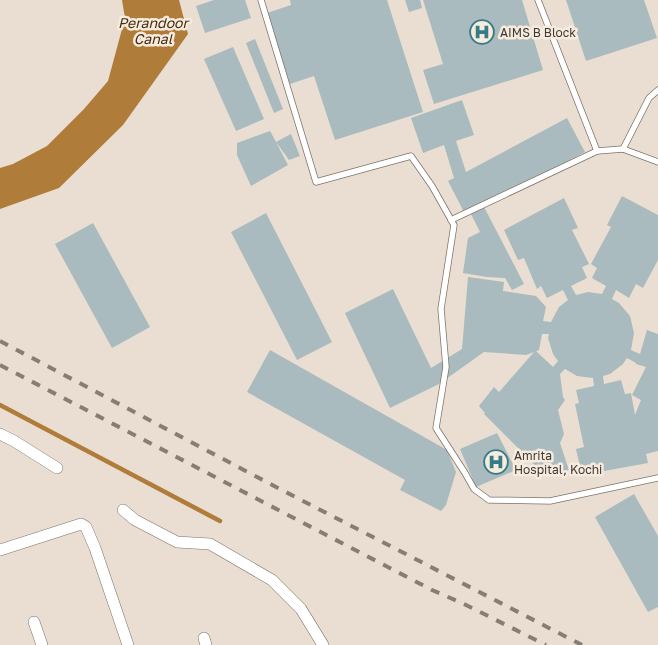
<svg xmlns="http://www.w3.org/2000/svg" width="658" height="645" font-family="'Golos Text',sans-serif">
<rect width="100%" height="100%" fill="#e9ded1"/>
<!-- water -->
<path fill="#af7c3a" d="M122 0H179L188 34 123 125 59 188 0 209V168L13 164 47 146 84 109 108 81 125 18Z"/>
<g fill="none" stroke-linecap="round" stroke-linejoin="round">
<!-- stream -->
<path stroke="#af7c3a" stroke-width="4.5" d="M0 405 220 521"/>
</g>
<!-- building -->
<g fill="#a9bbbe" fill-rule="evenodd">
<path d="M214 0H245L251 18 205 33 196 6Z"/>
<path d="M290 0H387L423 112 335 140 314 76 290 84 267 13 291 5Z"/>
<path d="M405 0H420L422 8 409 12Z"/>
<path d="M423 0H522L543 70 434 104 423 70 443 64Z"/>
<path d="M566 0H644L657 38 586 61Z"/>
<path d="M255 39 283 109 274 113 246 43Z"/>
<path d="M233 47 264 119 236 131 204 59Z"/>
<path d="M462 100 474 135 456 141 466 172 567 118 585 152 483 205 524 284 512 290 505 278 487 277 463 273 468 238 480 232 470 212 465 214 448 181 454 178 444 145 423 153 411 118Z"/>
<path d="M270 131 276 142 291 134 300 156 289 160 276 142 288 165 251 186 237 155V143Z"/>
<path d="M622 196 658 215V260L643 288 636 284 629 298 616 290 612 299 619 303 630 316 634 333 631 350 640 354 647 330 658 334V451L646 454 648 463 582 475 576 449 584 447 575 404 579 403 576 390 594 386 593 378 577 376 565 369 560 374 563 397 565 400 558 410 564 434 560 443 569 470 544 476 527 457 484 414 485 413 479 406 494 387 499 392 534 352 526 355 484 352 439 384 390 408 345 313 393 289 431 368 462 349 468 277 504 282 503 291 536 296 546 307 543 321 551 322 559 307 568 300 563 290 547 298 541 286 537 289 524 258 518 260 504 230 564 198 578 228 572 230 589 264 582 267 587 278 571 286 576 295 588 292 602 294 606 286 592 278 597 268 591 264 611 227 607 225ZM542 334H549L548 338 553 354 558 361 553 367 536 351 539 350ZM627 358 636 363V364L646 367 632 395 641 400 635 415 631 393 625 394 621 380 604 384 603 376 610 374 623 364Z"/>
<path d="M266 213 332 342 297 360 231 232Z"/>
<path d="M93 223 150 327 112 348 55 244Z"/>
<path d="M270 350 447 450 456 472 446 505 441 511 400 490 405 480 247 392Z"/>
<path d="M497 433 516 470 476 487 460 449Z"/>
<path d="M634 494 658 536V607L648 612 595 517Z"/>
</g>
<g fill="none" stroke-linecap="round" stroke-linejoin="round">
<!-- lane casing -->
<g stroke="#7d7368" stroke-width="7">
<g id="lane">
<path d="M261 0 316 182 411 156 432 186 454 225 441 309 446 367 436 428 465 473 474 489 489 500 550 501 658 478"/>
<path d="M538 0 597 151 623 149"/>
<path d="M658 90 649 98 623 149 658 162"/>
<path d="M451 220 597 151"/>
</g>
</g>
<!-- street casing -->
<g stroke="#7d7368" stroke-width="12">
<g id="street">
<path d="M0 434 14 441 57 468"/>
<path d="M123 510 135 520 177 542 210 544 272 580 301 609 323 645"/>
<path d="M0 550 81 524 86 527 95 548 128 645"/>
<path d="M34 622 42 645"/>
<path d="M204 638 206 645"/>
</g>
</g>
<!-- lane -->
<use href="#lane" stroke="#fff" stroke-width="5.5"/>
<!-- street -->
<use href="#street" stroke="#fff" stroke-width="11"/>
<!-- rail -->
<g stroke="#857e75" stroke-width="4" stroke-dasharray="9 9" stroke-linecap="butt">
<path d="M0 341 276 487 582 645"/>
<path d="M0 365 432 590 462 603 546 645"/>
</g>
</g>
<!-- icons -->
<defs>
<g id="hospital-ring" transform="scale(1.25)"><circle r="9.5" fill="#f7ebde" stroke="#357c86" stroke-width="1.5"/><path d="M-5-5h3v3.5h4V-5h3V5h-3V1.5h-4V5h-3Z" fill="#357c86"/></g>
</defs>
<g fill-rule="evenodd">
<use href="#hospital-ring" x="482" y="32"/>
<use href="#hospital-ring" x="496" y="462"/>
</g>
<g text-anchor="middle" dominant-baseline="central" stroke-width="5" stroke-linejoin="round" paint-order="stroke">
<!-- poi labels -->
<g font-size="12" fill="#3d3934" stroke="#f7ebde" text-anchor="start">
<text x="500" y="32">AIMS B Block</text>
<text x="514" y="455">Amrita<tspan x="514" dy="14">Hospital, Kochi</tspan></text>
</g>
<!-- water labels -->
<g font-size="14" font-style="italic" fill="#432d10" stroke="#f7ebde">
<text x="153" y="22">Perandoor<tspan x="153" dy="16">Canal</tspan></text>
</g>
</g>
</svg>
